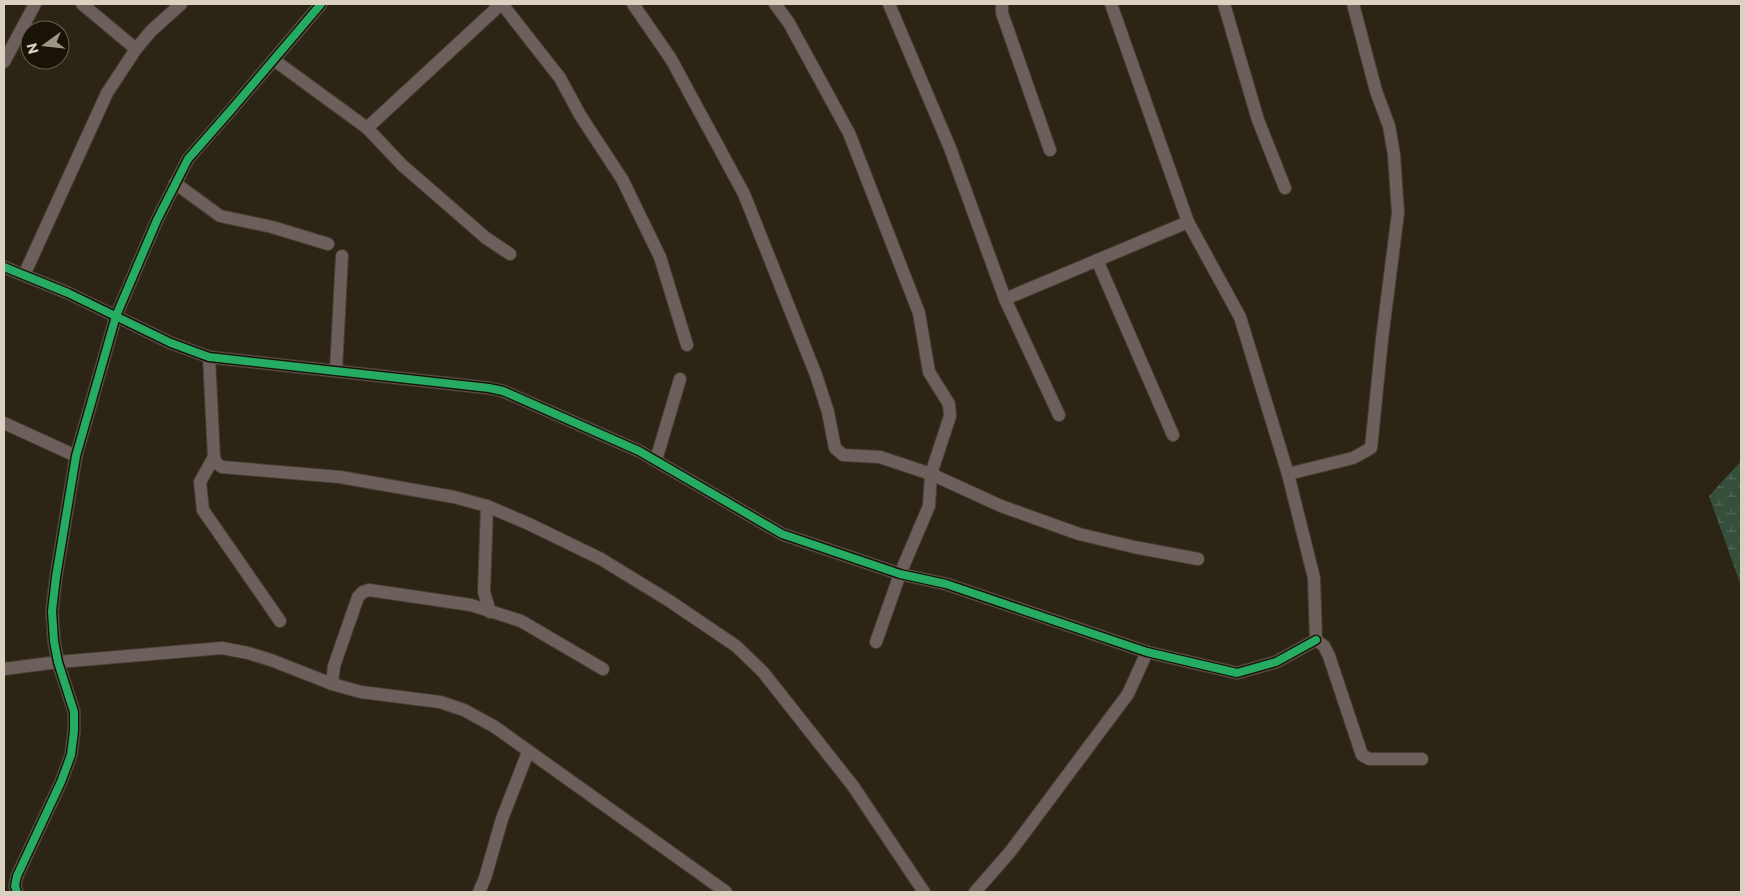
<svg xmlns="http://www.w3.org/2000/svg" width="1745" height="896" font-family="Commissioner,sans-serif">
<defs>
<pattern id="wetland-marsh" width="20" height="14" patternUnits="userSpaceOnUse" patternTransform="scale(1.25)"><rect width="20" height="14" fill="#354f3a"/><path d="M1 5h8M5 5V1M11 12h8M15 12V8" fill="none" stroke="#526755"/></pattern>
</defs>
<rect width="100%" height="100%" fill="#2c2414"/>
<!-- wetland -->
<path fill="url(#wetland-marsh)" d="M1741 461V586L1709 496Z"/>
<g fill="none" stroke-linecap="round" stroke-linejoin="round">
<!-- minor casing -->
<g stroke="#463f32" stroke-width="14">
<g id="minor">
<path d="M82 4 136 49"/>
<path d="M502 4 560 78 580 115 622 179 660 257 687 345"/>
<path d="M633 4 671 59 744 194 816 375 828 412 835 448 843 455 880 457 931 474 1001 506 1079 534 1134 547 1198 559"/>
<path d="M775 4 789 23 849 133 919 313 929 372 949 404 950 416 931 474 929 506 900 574 876 642"/>
<path d="M889 4 950 148 1005 299 1059 415"/>
<path d="M1002 4V13L1050 150"/>
<path d="M1111 4 1188 222 1240 317 1288 474 1314 578 1316 640"/>
<path d="M1224 4 1258 120 1285 188"/>
<path d="M274 60 367 128 402 165 486 238 510 254"/>
<path d="M4 62 35 4"/>
<path d="M367 128 501 4"/>
<path d="M175 183 220 216 272 227 328 244"/>
<path d="M1097 260 1173 435"/>
<path d="M4 267 68 293 171 343 209 357 489 388 503 391 639 451 782 534 900 574 946 584 1147 652 1237 673 1276 662 1316 640"/>
<path d="M24 275 107 93 136 49 151 31 181 4"/>
<path d="M1005 299 1188 222"/>
<path d="M209 357 214 457 216 463 222 467 340 477 454 497 487 506 529 524 601 559 668 600 736 646 763 672 853 786 924 892"/>
<path d="M336 370 342 256"/>
<path d="M4 423 76 456"/>
<path d="M214 457 200 482 203 510 280 621"/>
<path d="M656 460 680 379"/>
<path d="M1288 474 1353 458 1371 448 1382 339 1398 213 1394 155 1389 126 1376 91 1353 4"/>
<path d="M487 506 484 592 490 612"/>
<path d="M1316 640 1324 646 1329 656 1362 755 1369 759H1422"/>
<path d="M4 669 58 662 222 648 248 653 271 660 332 684 361 692 440 702 464 710 495 727 726 892"/>
<path d="M332 684 334 666 358 597 363 592 369 590 471 605 521 621 603 669"/>
<path d="M17 892 15 886 17 876 61 782 71 755 74 731V712L58 662 54 641 52 611 56 577 76 456 116 316 157 220 188 159 231 110 321 4"/>
<path d="M479 892 485 878 502 819 528 752"/>
<path d="M975 892 1010 852 1128 694 1147 652"/>
</g>
</g>
<!-- minor -->
<use href="#minor" stroke="#6d605c" stroke-width="12"/>
<!-- cycleway casing -->
<g stroke="#191206" stroke-width="11">
<g id="cycleway">
<path d="M4 267 68 293 171 343 209 357 489 388 503 391 639 451 782 534 900 574 946 584 1147 652 1237 673 1276 662 1316 640"/>
<path d="M17 892 15 886 17 876 61 782 71 755 74 731V712L58 662 54 641 52 611 56 577 76 456 116 316 157 220 188 159 231 110 321 4"/>
</g>
</g>
<!-- cycleway -->
<use href="#cycleway" stroke="#26ab63" stroke-width="8"/>
</g>
<!-- border -->
<rect width="1745" height="896" fill="none" stroke="#dbd1c1" stroke-width="10"/>
<!-- north arrow -->
<g transform="translate(45 45) rotate(255)"><circle r="24" fill="#191206" stroke="#675e51"/>
<path d="M0-4L9 19L0 12L-9 19Z" fill="#9e9484"/>
<text y="-8" font-size="14" font-weight="bold" text-anchor="middle" fill="#dbd1c1">N</text>
</g>
</svg>
